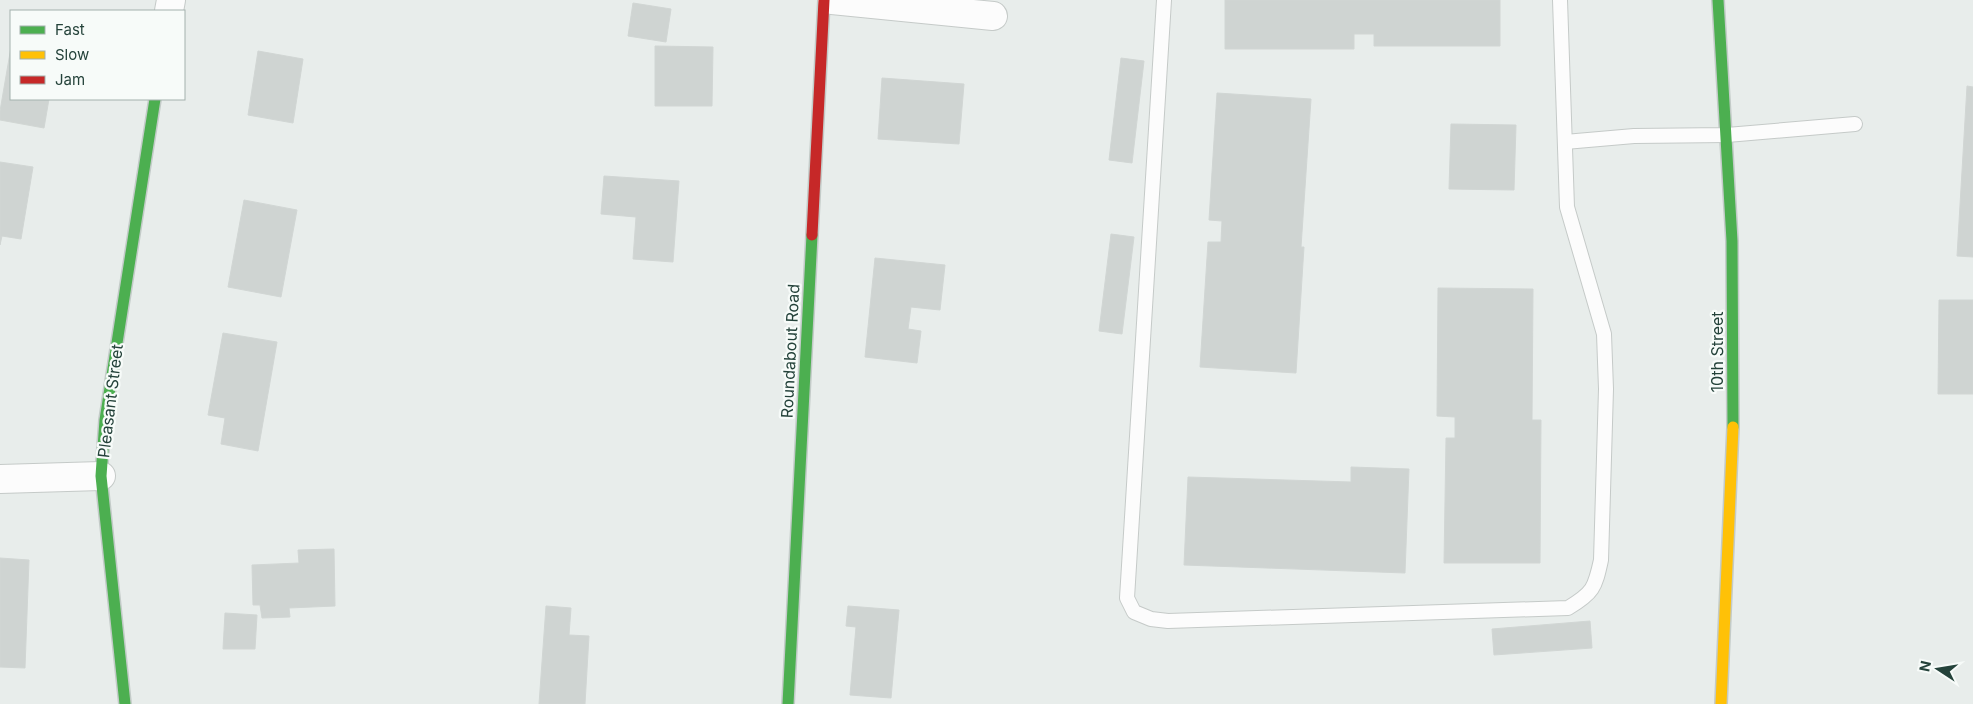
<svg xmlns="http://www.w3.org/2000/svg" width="1973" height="704" font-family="Inter,sans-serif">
<rect width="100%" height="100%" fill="#e8edeb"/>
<!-- building -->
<g fill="#cfd4d2" stroke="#d1d6d4">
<path d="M1225 0H1500V46H1374V34H1354V49H1225Z"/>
<path d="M633 3 671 9 666 42 628 36Z"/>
<path d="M655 46 713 47 712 106H655Z"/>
<path d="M11 47V99H49L44 128 0 120V111Z"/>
<path d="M258 51 303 59 293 123 248 115Z"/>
<path d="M1121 58 1144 61 1132 163 1109 160Z"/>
<path d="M882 78 964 84 959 144 878 139Z"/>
<path d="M1967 86 1973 87V257L1957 256Z"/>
<path d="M1217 93 1311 99 1301 247H1304L1296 373 1200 367 1208 242H1221L1222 221 1209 220Z"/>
<path d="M1451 124 1516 125 1514 190 1449 189Z"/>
<path d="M0 162 33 167 21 239 2 236 0 245Z"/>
<path d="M604 176 679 181 673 262 633 259 636 217 601 214Z"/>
<path d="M244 200 297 210 281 297 228 287Z"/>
<path d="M1111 234 1134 237 1122 334 1099 331Z"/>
<path d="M875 258 945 265 940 310 911 307 908 329 921 331 917 363 865 357Z"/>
<path d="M1438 288 1533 289 1532 420H1541L1540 563H1444L1446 438H1455V417L1437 416Z"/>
<path d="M1939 300H1973V394H1938Z"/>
<path d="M223 333 277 342 258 451 221 444 225 418 208 415Z"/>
<path d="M1351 467 1409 469 1405 573 1184 565 1188 477 1351 482Z"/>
<path d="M334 549 335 606 289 608 290 617 262 618 260 605H253L252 565 299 563 298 550Z"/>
<path d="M0 558 29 560 25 668 0 667Z"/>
<path d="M546 606 571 608 569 635 589 636 585 704H539Z"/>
<path d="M848 606 899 610 891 698 850 695 856 627 846 626Z"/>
<path d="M225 613 257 615 255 649H223Z"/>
<path d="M1590 621 1592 648 1494 655 1492 629Z"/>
</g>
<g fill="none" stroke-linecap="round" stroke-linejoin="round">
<!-- lane casing -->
<g stroke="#c5cac8" stroke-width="16">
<g id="lane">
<path d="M1164 0 1127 598 1134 612 1151 619 1168 621 1568 608C1593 593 1595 588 1601 560L1606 389 1604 334 1567 207 1560 0"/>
<path d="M1565 142 1634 136 1727 135 1855 124"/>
</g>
</g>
<!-- street casing -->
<g stroke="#c5cac8" stroke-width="30">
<g id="street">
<path d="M832 0 993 16"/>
<path d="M169 11 171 0"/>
<path d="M0 479 101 476"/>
</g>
</g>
<!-- fast casing -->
<g stroke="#c3cbc8" stroke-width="14">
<g id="fast">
<path d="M1718 0 1732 241 1733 427"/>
<path d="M125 704 101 476 105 420 155 99"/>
<path d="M788 704 812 235"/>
</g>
</g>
<!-- slow casing -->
<g stroke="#c3cbc8" stroke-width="14">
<path id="slow" d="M1721 704 1733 427"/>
</g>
<!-- jam casing -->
<g stroke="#c3cbc8" stroke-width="14">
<path id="jam" d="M812 235 824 0"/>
</g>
<!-- lane -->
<use href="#lane" stroke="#fcfcfc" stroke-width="14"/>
<!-- street -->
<use href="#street" stroke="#fcfcfc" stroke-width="28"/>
<!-- fast -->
<use href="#fast" stroke="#4caf50" stroke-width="11"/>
<!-- slow -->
<use href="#slow" stroke="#ffc107" stroke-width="11"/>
<!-- jam -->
<use href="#jam" stroke="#c62828" stroke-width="11"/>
</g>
<g text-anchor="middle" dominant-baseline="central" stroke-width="4.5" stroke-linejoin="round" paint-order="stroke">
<!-- street labels -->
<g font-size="16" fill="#24423a" stroke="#f7fbf9">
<text transform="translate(790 351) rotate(-87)">Roundabout Road</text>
<text transform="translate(1717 352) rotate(-90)">10th Street</text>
<text transform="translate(110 401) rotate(-83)">Pleasant Street</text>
</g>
</g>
<!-- legend -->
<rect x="10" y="10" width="175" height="90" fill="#f7fbf9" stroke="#a3b1ad"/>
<rect x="20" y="26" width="25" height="8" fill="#4caf50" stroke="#a3b1ad"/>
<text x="55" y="35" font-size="15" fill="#24423a">Fast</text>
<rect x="20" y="51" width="25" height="8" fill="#ffc107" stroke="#a3b1ad"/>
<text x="55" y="60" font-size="15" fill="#24423a">Slow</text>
<rect x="20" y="76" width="25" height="8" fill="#c62828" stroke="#a3b1ad"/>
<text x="55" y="85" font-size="15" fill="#24423a">Jam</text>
<!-- north arrow -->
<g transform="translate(1938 669) rotate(282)" stroke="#f7fbf9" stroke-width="4" paint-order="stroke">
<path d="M0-4L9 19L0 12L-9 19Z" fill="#24423a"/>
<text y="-8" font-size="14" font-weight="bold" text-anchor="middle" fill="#24423a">N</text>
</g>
</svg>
